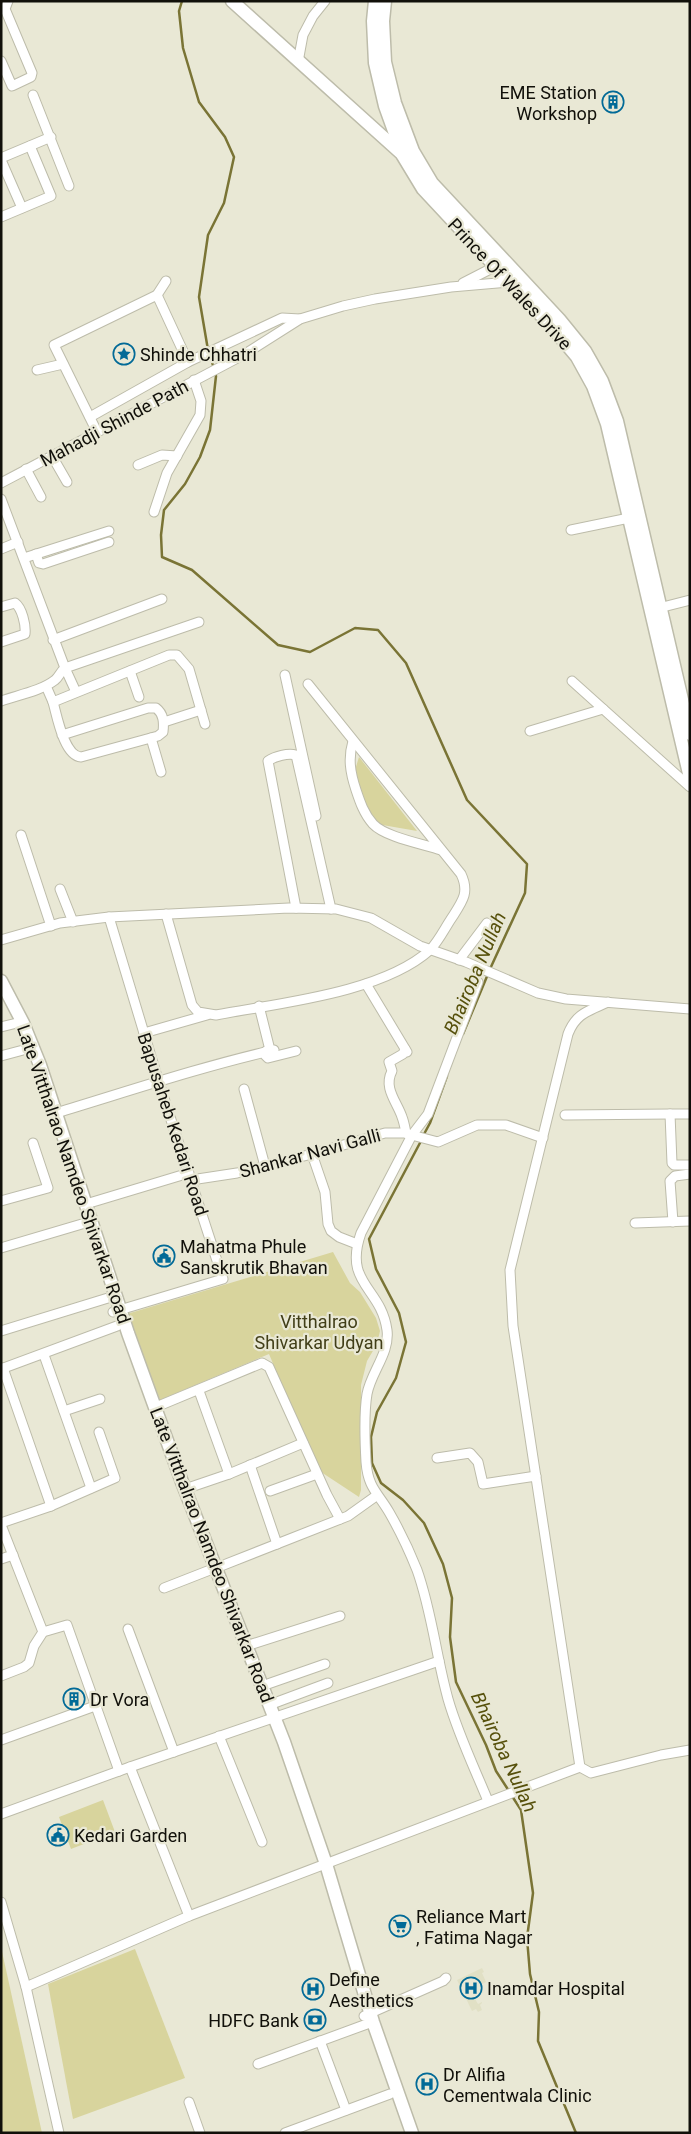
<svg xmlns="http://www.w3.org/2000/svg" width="691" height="2134" font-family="Roboto,sans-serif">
<rect width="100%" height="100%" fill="#e9e8d5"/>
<!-- built -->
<path fill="#e1e0c5" d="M482 1968 484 1972 482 1973 486 1982 480 1985 483 1992 472 1998 473 2000 475 1999 478 2004 482 2002V2003L480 2005 482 2010 478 2012 476 2009 472 2011 457 1980Z"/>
<!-- green -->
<g fill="#d8d49d">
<path d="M359 757 417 831 371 823 355 770Z"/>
<path d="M333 1252 350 1283 360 1292 376 1318 380 1331 377 1344 367 1361 361 1385V1490L359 1497 318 1470 269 1354 160 1400 127 1314Z"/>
<path d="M103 1800 115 1832 71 1849 59 1817Z"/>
<path d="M1 1947 42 2133H1Z"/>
<path d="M135 1949 185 2078 73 2119 48 1984Z"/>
</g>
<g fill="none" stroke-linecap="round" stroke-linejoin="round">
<!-- stream -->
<g stroke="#7a7435" stroke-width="2.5">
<path d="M182 1 179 11 183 48 199 102 225 137 234 157 224 203 208 235 199 297 208 350"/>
<path d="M210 355 216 376 210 430 200 457 185 484 164 510 161 535 162 557 192 570 278 645 310 652 355 628 378 630 406 663 467 800 527 864 525 893 490 969"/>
<path d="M463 1034 488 974"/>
<path d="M423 1136 430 1123 447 1076"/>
<path d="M421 1141 369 1239 376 1269 399 1313 406 1342 396 1378 377 1412 371 1437 372 1463 381 1483 403 1500 424 1523 443 1564 452 1598 450 1637 456 1682 486 1745 496 1771 509 1791"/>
<path d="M512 1796 521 1810 533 1893 527 1938 530 1974 539 2012 538 2041 576 2133"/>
</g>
<!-- street casing -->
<g stroke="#bdbcaa" stroke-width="11">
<g id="street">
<path d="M1 61 12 86 31 77 32 73 5 9 8 1"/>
<path d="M298 62 303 35 313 16 325 1"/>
<path d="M33 95 69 186"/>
<path d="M1 158 51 137"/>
<path d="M1 160 22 208"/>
<path d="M1 217 51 196 30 146"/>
<path d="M463 283 500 264"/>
<path d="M157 295 166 281"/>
<path d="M37 370 63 364"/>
<path d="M90 417 188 362 282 318 300 319"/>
<path d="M97 432 54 345 157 295 188 362"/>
<path d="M52 456 67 482"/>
<path d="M138 465 162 455 177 456"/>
<path d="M26 469 41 497"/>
<path d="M1 483 245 354 300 319 343 306 375 299 451 287 509 282 512 280"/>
<path d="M1 499 65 668C60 672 59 677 55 680 41 691 18 695 1 701"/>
<path d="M154 512 167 473 200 415 201 401 194 380"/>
<path d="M571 530 629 518"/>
<path d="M1 549 18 542"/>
<path d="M36 554 39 563 43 564 109 542"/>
<path d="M24 558 109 531"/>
<path d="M1 607 15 603C22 608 26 625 25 634L1 642"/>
<path d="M655 609 690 600"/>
<path d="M53 640 162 599"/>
<path d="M130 671 139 697"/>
<path d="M285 675 316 816"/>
<path d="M572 681 690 787"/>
<path d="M46 686 53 702 169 655H177L189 669 205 724"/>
<path d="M76 692 65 668 199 622"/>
<path d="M53 702C57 716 64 756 81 757L158 736 163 732C164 723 164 714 156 708H148L62 735"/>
<path d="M164 722 201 710"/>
<path d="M530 731 603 709"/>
<path d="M151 738 161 772"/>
<path d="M353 741C348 758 350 772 356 790 360 802 364 814 373 824 385 837 423 844 441 850"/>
<path d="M21 835 51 926"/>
<path d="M60 889 73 922"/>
<path d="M296 908 268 761C275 756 288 753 296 755L331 909"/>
<path d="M166 914 192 1005 198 1012 216 1015C279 1003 382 993 430 950 438 942 445 928 451 919 462 902 470 893 461 874L308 684"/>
<path d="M109 917 159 1083 223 1279 113 1312"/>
<path d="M1 940 60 923 109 917 289 908 336 909 371 918 420 946 466 962 538 993 566 999 690 1009"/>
<path d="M459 960 487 923"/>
<path d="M478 982 428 1114 412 1135 361 1233C343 1284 381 1287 387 1330 390 1353 371 1372 367 1394 364 1412 365 1444 366 1462 368 1488 378 1493 389 1512 400 1531 409 1550 417 1570 432 1612 436 1656 448 1699 458 1734 474 1767 488 1801"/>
<path d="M366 984 407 1052"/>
<path d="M259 1006 270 1050"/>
<path d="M1 1027 17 1023"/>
<path d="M144 1033 207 1015"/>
<path d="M405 1049 403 1054 389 1062 392 1071C383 1088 397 1102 402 1117 404 1122 405 1128 406 1133"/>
<path d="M266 1051 265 1055 268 1058 296 1051"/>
<path d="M1 1056 27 1049"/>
<path d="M244 1089 265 1166"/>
<path d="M56 1113C129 1091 200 1067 274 1050"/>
<path d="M690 1114H670L672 1163 674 1165H690"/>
<path d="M565 1115 670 1114"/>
<path d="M312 1154 325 1192 328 1224 331 1231 339 1237 357 1244"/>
<path d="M191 1180 237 1173 312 1154 385 1133H404L438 1142 477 1125H506L543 1138"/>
<path d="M1 1201 48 1188 33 1143"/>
<path d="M86 1204 189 1173"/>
<path d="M673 1222 670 1181 675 1176 690 1174"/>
<path d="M635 1223 690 1221"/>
<path d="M1 1248 92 1221"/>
<path d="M1 1331 108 1298"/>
<path d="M44 1355 91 1488"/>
<path d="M3 1368 51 1506"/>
<path d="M1 1369 117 1326"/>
<path d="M199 1391 229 1474"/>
<path d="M156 1407 262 1363 269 1367 327 1495 340 1519"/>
<path d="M64 1411 100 1399"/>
<path d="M437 1458 470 1453 478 1462 483 1484 536 1476"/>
<path d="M250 1465 277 1544"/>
<path d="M185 1489 229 1474 303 1443"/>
<path d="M270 1491 317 1474"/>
<path d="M1 1523 51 1506 115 1478 99 1432"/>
<path d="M1 1525 43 1632"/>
<path d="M1 1559 13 1555"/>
<path d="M216 1568 348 1516 376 1496"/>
<path d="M164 1588 210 1570"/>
<path d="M128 1629 174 1752"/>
<path d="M246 1646 340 1616"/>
<path d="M1 1676 24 1667 29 1663 34 1646 43 1632 67 1625 119 1771"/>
<path d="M262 1686 325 1664"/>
<path d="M269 1705 328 1683"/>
<path d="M219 1736 262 1842"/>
<path d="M1 1740 95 1706"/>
<path d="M130 1767 189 1916"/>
<path d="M580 1767 513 1326 510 1270 568 1034C576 1013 589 1011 608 1002"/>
<path d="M1 1814 130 1767 439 1661"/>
<path d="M1 1902 26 1987 189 1916 580 1767 591 1773 661 1755 690 1750"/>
<path d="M26 1987 59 2133"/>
<path d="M364 2016 443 1981 446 1978"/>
<path d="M320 2041 346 2110"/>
<path d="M258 2064 367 2024"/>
<path d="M189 2102 200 2133"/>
<path d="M285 2133 390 2094"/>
</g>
</g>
<!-- secondary casing -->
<g stroke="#bdbcaa" stroke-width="15">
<g id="secondary">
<path d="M232 1 402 154"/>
<path d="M375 1 373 21 375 63 385 106 403 156 423 189 551 326 577 357 593 386 607 424 690 778"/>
<path d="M385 1 383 21 385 62 395 103 413 151 432 183 559 319 585 351 602 381 617 421 690 734"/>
<path d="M1 981 23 1023 40 1065 128 1333 182 1482 284 1742 326 1864 373 2022 412 2133"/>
</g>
</g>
<!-- street -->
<use href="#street" stroke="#fff" stroke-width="9"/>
<!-- secondary -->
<use href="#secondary" stroke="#fff" stroke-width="12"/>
</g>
<!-- icons -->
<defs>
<g id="building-ring" transform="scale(1.125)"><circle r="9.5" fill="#e9e8d5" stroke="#026a97" stroke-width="1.5"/><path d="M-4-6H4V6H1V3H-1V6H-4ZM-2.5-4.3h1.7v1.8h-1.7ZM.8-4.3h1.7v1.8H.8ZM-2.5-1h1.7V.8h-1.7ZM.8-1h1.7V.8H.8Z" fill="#026a97"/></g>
<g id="sight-ring" transform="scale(1.125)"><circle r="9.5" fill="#e9e8d5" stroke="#026a97" stroke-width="1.5"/><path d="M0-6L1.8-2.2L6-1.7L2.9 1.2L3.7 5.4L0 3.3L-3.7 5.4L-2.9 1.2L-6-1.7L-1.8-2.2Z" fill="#026a97"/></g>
<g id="civic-ring" transform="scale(1.125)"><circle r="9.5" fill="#e9e8d5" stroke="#026a97" stroke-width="1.5"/><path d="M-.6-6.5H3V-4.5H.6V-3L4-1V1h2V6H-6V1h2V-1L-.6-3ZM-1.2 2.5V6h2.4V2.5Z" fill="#026a97"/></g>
<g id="supermarket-ring" transform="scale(1.125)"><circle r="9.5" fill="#e9e8d5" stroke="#026a97" stroke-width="1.5"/><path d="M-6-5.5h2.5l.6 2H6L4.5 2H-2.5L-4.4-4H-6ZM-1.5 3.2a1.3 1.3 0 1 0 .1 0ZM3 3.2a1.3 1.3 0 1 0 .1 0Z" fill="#026a97"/></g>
<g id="hospital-ring" transform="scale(1.125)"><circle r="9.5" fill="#e9e8d5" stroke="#026a97" stroke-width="1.5"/><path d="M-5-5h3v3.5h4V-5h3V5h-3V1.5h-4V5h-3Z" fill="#026a97"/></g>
<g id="bank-ring" transform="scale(1.125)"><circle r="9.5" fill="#e9e8d5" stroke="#026a97" stroke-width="1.5"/><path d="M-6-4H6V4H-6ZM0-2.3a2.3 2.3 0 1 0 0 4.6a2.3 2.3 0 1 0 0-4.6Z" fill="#026a97"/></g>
</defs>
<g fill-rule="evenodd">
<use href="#building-ring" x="613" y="102"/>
<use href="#sight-ring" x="124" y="354"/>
<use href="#civic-ring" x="164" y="1256"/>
<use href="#building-ring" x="74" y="1699"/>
<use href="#civic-ring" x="58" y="1835"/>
<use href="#supermarket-ring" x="400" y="1926"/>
<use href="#hospital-ring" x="471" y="1988"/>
<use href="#hospital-ring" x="313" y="1989"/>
<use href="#bank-ring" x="315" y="2020"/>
<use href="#hospital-ring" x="427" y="2084"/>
</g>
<g text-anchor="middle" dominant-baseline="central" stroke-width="4.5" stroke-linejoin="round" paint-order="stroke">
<!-- poi labels -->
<g font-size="18" fill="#11100a" stroke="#e9e8d5" text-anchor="start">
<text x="597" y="92" text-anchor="end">EME Station<tspan x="597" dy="21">Workshop</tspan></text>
<text x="140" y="354">Shinde Chhatri</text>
<text x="180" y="1246">Mahatma Phule<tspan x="180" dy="21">Sanskrutik Bhavan</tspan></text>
<text x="90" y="1699">Dr Vora</text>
<text x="74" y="1835">Kedari Garden</text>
<text x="416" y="1916">Reliance Mart<tspan x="416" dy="21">, Fatima Nagar</tspan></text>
<text x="329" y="1979">Define<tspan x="329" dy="21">Aesthetics</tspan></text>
<text x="487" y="1988">Inamdar Hospital</text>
<text x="299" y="2020" text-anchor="end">HDFC Bank</text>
<text x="443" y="2074">Dr Alifia<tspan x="443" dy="21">Cementwala Clinic</tspan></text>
</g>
<!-- street labels -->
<g font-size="18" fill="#11100a" stroke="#e9e8d5">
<text transform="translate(510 284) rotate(47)">Prince Of Wales Drive</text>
<text transform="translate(114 423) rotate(-28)">Mahadji Shinde Path</text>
<text transform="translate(173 1124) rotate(72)">Bapusaheb Kedari Road</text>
<text transform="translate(310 1153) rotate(-15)">Shankar Navi Galli</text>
<text transform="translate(74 1174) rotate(71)">Late Vitthalrao Namdeo Shivarkar Road</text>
<text transform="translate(212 1555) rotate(69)">Late Vitthalrao Namdeo Shivarkar Road</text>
</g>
<!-- park labels -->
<g font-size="18" fill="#413e18" stroke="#e9e8d5">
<text x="319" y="1321">Vitthalrao<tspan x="319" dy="21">Shivarkar Udyan</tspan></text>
</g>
<!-- water labels -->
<g font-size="19" font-style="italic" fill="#56500b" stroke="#e9e8d5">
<text transform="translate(475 973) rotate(-67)">Bhairoba Nullah</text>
<text transform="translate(504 1752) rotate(65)">Bhairoba Nullah</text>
</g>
</g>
<!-- border -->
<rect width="691" height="2134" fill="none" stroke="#11100a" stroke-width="5"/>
</svg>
